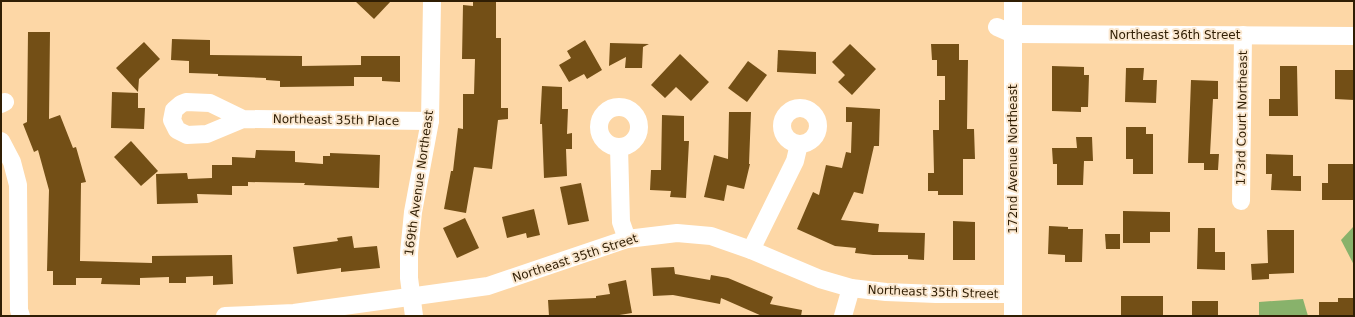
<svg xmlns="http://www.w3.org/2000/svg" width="1355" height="317" font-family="'DejaVu Sans',sans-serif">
<rect width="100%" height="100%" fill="#fdd7a6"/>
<!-- forest -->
<g fill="#88b26b">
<path d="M1354 226V265L1341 240Z"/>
<path d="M1303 299 1308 316H1259V302Z"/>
</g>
<!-- building -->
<g fill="#734f16">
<path d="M355 1H391L374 19Z"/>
<path d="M473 1H496V38H501V108H508V119L498 120 492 169 474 167 466 213 444 209 451 171H453L458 128 463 129V94H474L475 59H462L463 5 473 6Z"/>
<path d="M28 32H50L49 119 60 115 73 148 76 147 86 182 81 183 80 261 152 263V256L232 255 233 284 213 285V276L186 277V283H169V277L140 278V285L101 284 102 278H76V285H53V271H47L49 190 38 150 34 152 23 124 27 122Z"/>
<path d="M172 39 210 40V55L302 56V66L361 65V56H400V82L382 81V77H354V86L280 87V81L266 80V78L218 76V74L189 73V61L171 60Z"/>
<path d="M585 40 602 70 587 79 584 74 569 82 559 65 571 58 567 51Z"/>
<path d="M144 42 160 59 139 79 138 92 116 68Z"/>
<path d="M610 43 649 44 643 47 642 68H625L626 57 609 66Z"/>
<path d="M850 44 876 69 852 95 838 82 845 75 832 62Z"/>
<path d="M931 44H959V60H968L967 129H974L975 159H963V195H938V191H928V173H934L933 130H939V100H945V76H937V60H932Z"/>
<path d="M778 50 816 52V74L777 72Z"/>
<path d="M680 54 709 82 691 101 676 87 665 98 651 85Z"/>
<path d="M748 61 767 75 747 102 728 88Z"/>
<path d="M1052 66 1084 67V75H1089L1088 107H1081V112L1052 111Z"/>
<path d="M1280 66H1297L1298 116H1269V99H1280Z"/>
<path d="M1126 68H1144L1143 80H1157L1156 103 1125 102Z"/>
<path d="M1335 70H1353L1354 100 1335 99Z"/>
<path d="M1191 80 1218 81V99H1213L1210 154H1219L1218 170H1204V163H1188Z"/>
<path d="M542 86 562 87V109H568L567 134 572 133V149H566L567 176 544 178 542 124H540Z"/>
<path d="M112 92 138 93V108H145L144 129 111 128Z"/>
<path d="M846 107 880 109 879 146H874L863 194 854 192 841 220 879 224 878 232 925 233 924 260 908 259V255H873L855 253 856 248 835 246 797 229 813 192 819 195 826 165 842 168 846 152 851 153 852 122H846Z"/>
<path d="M729 112H751L749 164H750L744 189 727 185 724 201 704 197 714 155 728 159Z"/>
<path d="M662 115 684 116V141H689L686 198 670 197 671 191 650 190 651 170H661Z"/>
<path d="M1126 127H1146V134H1153V174H1133V159H1126Z"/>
<path d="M1076 137H1092L1093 161H1084L1083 185H1057V164H1053L1052 148H1077Z"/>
<path d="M131 141 158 171 141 186 114 157Z"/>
<path d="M256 150 295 151V162L323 164V156H330V153L380 155 379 188 304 185 305 183 248 182V186H232V195L197 194 198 203 157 204 156 174 187 173 188 179 212 178V165H232V157L255 158Z"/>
<path d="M1266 154 1293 155V176H1301V191L1271 190 1272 174H1266Z"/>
<path d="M1328 164H1354V200H1322V183H1328Z"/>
<path d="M581 183 589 221 568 225 560 187Z"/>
<path d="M534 209 540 235 527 238 526 233 507 238 502 217Z"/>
<path d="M1123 211 1170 212V232H1150V243H1123Z"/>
<path d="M465 218 479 248 457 258 443 228Z"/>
<path d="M953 221 975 222V260H953Z"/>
<path d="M1049 226 1068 227V229H1083L1082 262H1065V255L1048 254Z"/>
<path d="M1198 228H1215V252H1225V270L1197 269Z"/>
<path d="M1267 230H1294V273L1269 274V279L1252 280 1251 264 1268 263Z"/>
<path d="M1105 234H1120V249H1106Z"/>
<path d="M352 236 354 248 377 246 380 268 341 272V268L297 274 293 247 338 241 337 238Z"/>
<path d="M674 267 675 274 710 280 711 275 728 278 773 297 770 304 802 310 801 316H762L721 298 720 304 673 295 653 296 651 268Z"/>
<path d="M626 280 632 313 613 316H549L548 300 596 298V296L610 294 608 284Z"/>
<rect x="1121" y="296" width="42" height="20"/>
<path d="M1338 298H1354V316H1319V302H1338Z"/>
<rect x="1192" y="301" width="26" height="15"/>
</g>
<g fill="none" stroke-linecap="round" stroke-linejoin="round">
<!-- minor -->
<g stroke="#fff" stroke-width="18">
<path d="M1013 1V316"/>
<path d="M997 27 1013 34 1354 36"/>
<path d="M1 104 5 102"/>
<circle cx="619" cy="127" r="20"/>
<circle cx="800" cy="126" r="18"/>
<path d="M243 119 210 103 186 102 181 104 174 110 172 120 177 130 187 135 207 134 243 119 430 121"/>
<path d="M1 141 12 162 18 185 19 310 21 316"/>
<path d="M619 147 621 222 627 239"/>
<path d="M1241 201 1243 35"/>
<path d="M751 250 795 161 799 144"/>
<path d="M225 316 294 313 488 286 627 239 677 233 711 236 751 250 820 279 851 288 886 292 936 294H1013"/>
<path d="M414 316 409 278V253L413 212 430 121 432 1"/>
<path d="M843 316 851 288"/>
</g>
</g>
<g text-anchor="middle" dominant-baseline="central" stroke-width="4" stroke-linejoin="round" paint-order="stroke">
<!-- street labels -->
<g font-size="12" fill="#301e04" stroke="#fbe8d0">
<text x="1175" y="35">Northeast 36th Street</text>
<text transform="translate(1242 118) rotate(-89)">173rd Court Northeast</text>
<text transform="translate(336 120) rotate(1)">Northeast 35th Place</text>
<text transform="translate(1013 159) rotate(-90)">172nd Avenue Northeast</text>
<text transform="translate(419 183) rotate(-82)">169th Avenue Northeast</text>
<text transform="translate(575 258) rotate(-18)">Northeast 35th Street</text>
<text transform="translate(933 292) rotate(2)">Northeast 35th Street</text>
</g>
</g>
<!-- border -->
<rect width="1355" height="317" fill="none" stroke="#301e04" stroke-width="4"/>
</svg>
